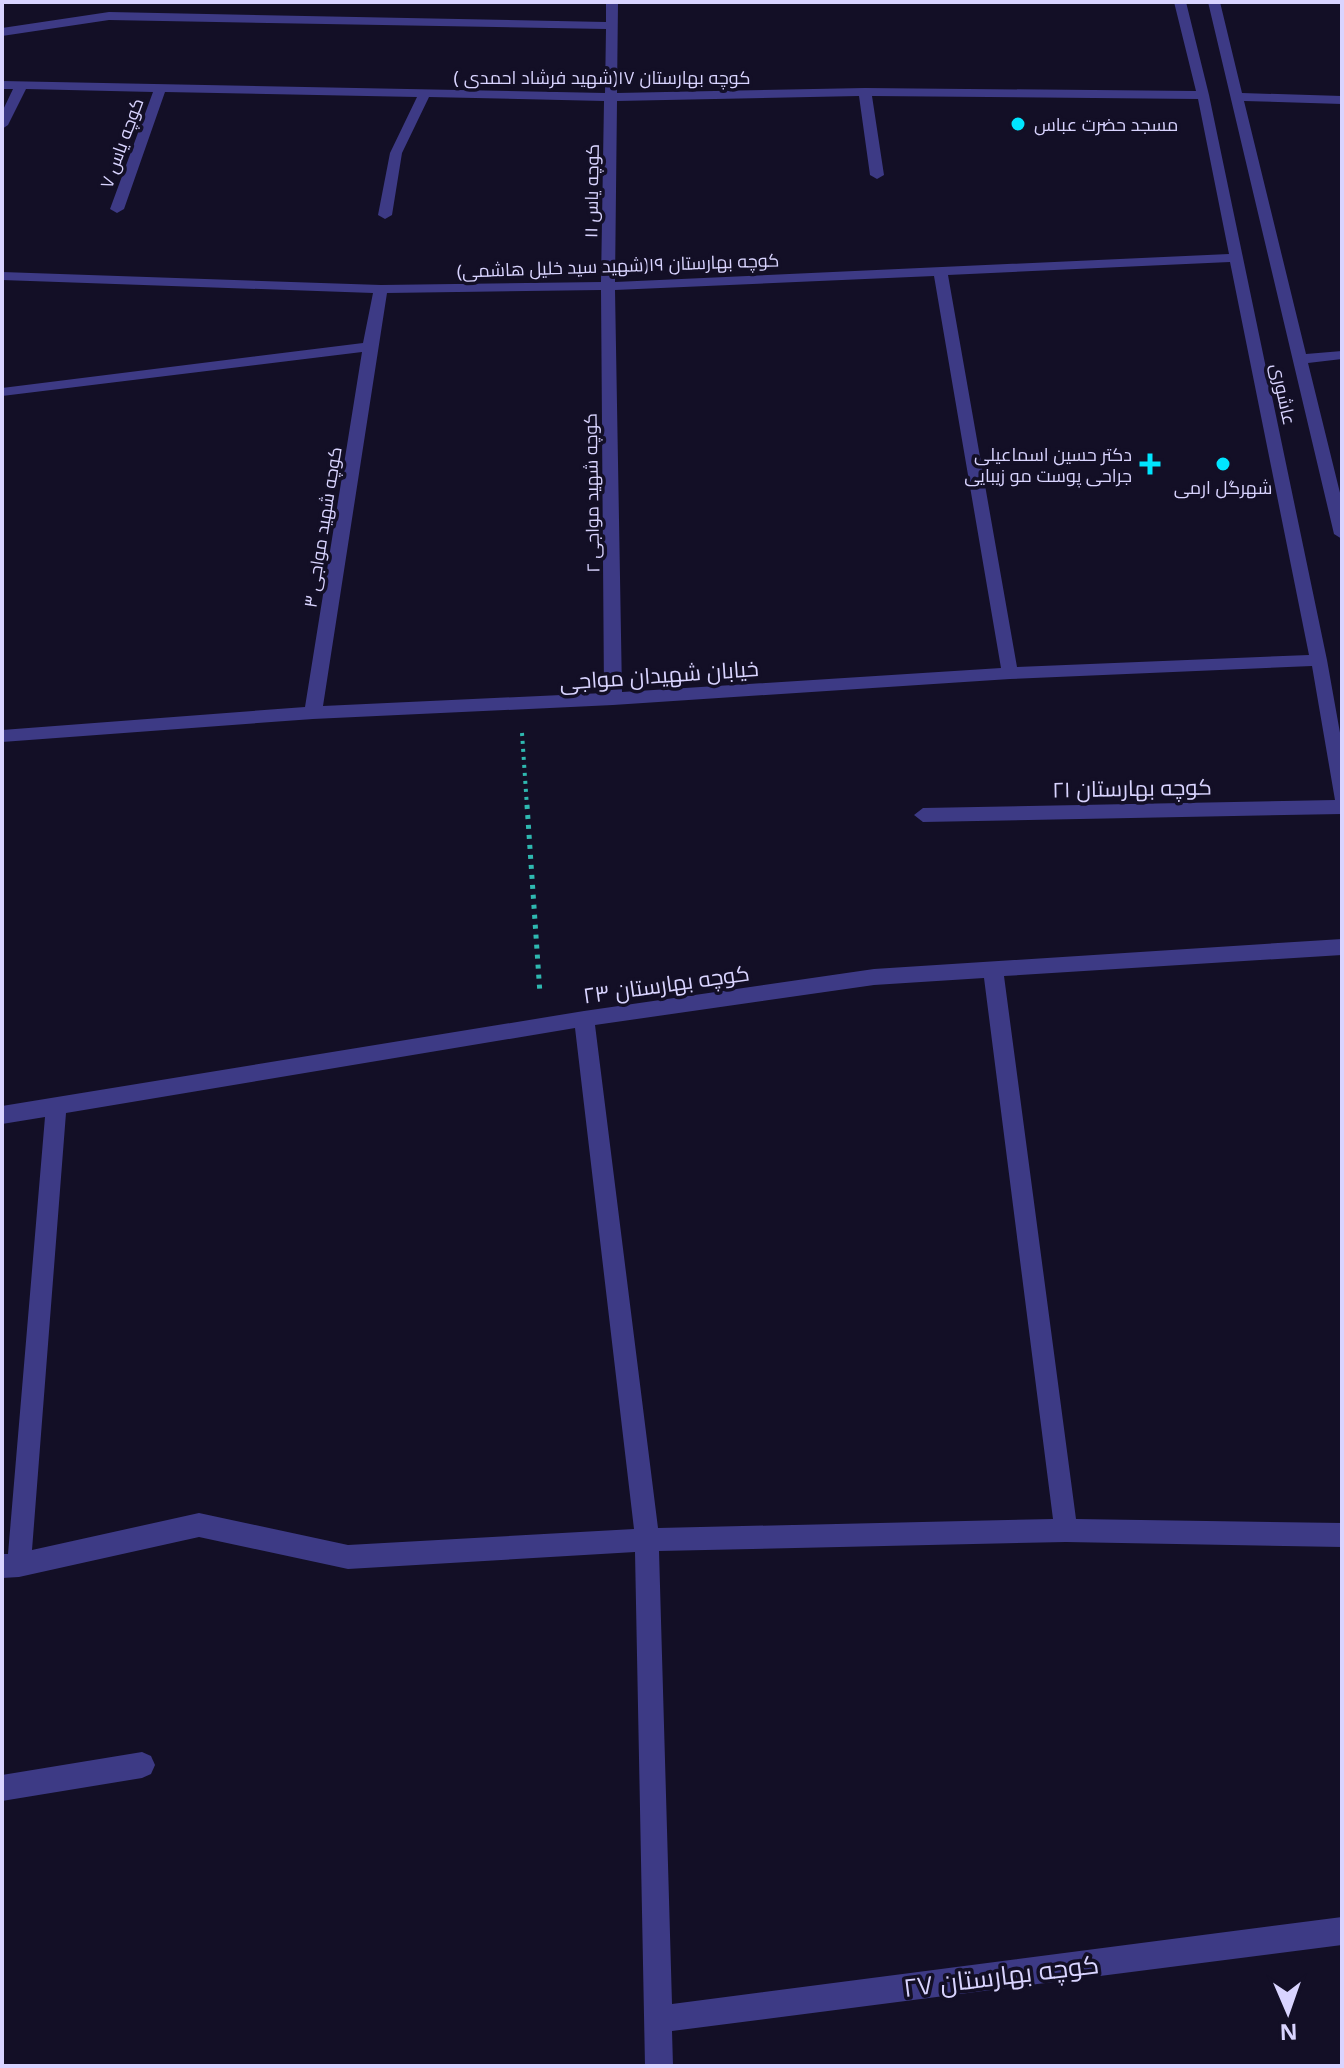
<svg xmlns="http://www.w3.org/2000/svg" width="1344" height="2068" font-family="'Noto Sans',Cairo,sans-serif">
<rect width="100%" height="100%" fill="#130f26"/>
<g fill="none" stroke-linecap="round" stroke-linejoin="round">
<!-- path-far1 -->
<path stroke="#2fb8b0" stroke-width="4" stroke-dasharray="3 5" stroke-linecap="butt" d="M522 733 527 807"/>
<!-- path -->
<path stroke="#2fb8b0" stroke-width="5" stroke-dasharray="4 6" stroke-linecap="butt" d="M527 805 540 994"/>
<!-- minor -->
<g fill="#3d3a85" fill-rule="evenodd">
<path d="M606 2H618L617 93 865 88 1196 91 1174 2H1186L1209 95 1327 660 1342 744V814L923 822 914 815 923 808 1335 800 1312 666 1010 679 613 705 313 719 2 742V730L305 707 362 352 2 396V388L363 343 373 293 2 280V272L381 285 601 282 604 101 429 97 402 153 392 215 385 219 378 215 390 153 417 97 165 92 124 209 117 213 110 209 153 92 26 89 8 125 2 129V112L13 89H2V81L605 93 606 29 109 20 2 36V28L109 12 606 22ZM859 96 870 175 877 179 884 175 872 96 1198 99 1229 254 615 282 617 101ZM1230 262 1309 655 1017 667 948 275ZM934 276 1001 668 622 692 615 290ZM601 290 604 693 323 706 387 293Z"/>
<path d="M1208 2H1220L1242 93 1342 96V104L1244 101 1306 354 1342 351V359L1308 363 1342 501V539L1334 534Z"/>
<path d="M1342 939V955L1004 976 1076 1519 1342 1523V1547L1066 1542 659 1551 672 2004 1342 1917V1945L672 2031 673 2066H645L635 1552 348 1569 199 1537 19 1577 2 1578V1554H8L45 1117 2 1124V1106L584 1011 874 969ZM984 978 1053 1519 658 1528 595 1025 874 985ZM575 1028 634 1529 348 1545 199 1513 32 1550 66 1113Z"/>
<path d="M142 1752 151 1756 155 1765 151 1774 142 1778 2 1801V1775Z"/>
</g>
</g>
<!-- markers -->
<g fill="#00e5ff" stroke="#130f26" stroke-width="3">
<circle cx="1018" cy="124" r="8"/>
<path d="M1146 452h8v8h8v8h-8v8h-8v-8h-8v-8h8z"/>
<circle cx="1223" cy="464" r="8"/>
</g>
<g text-anchor="middle" dominant-baseline="central" stroke-width="7" stroke-linejoin="round" paint-order="stroke">
<!-- far-street labels -->
<g font-size="18" fill="#d9d4ff" stroke="#130f26">
<text x="602" y="77">کوچه بهارستان ۱۷(شهید فرشاد احمدی )</text>
<text transform="translate(121 143) rotate(-70)">کوچه یاس ۷</text>
<text transform="translate(591 191) rotate(-89)">کوچه یاس ۱۱</text>
<text transform="translate(618 265) rotate(-2)">کوچه بهارستان ۱۹(شهید سید خلیل هاشمی)</text>
<text transform="translate(1284 394) rotate(78)">عاشوری</text>
<text transform="translate(591 493) rotate(-91)">کوچه شهید مواجی ۲</text>
<text transform="translate(322 527) rotate(-81)">کوچه شهید مواجی ۳</text>
</g>
<!-- far-poi labels -->
<g font-size="18" fill="#d9d4ff" stroke="#130f26" text-anchor="start">
<text x="1034" y="124">مسجد حضرت عباس</text>
<text x="1132" y="454" text-anchor="end">دکتر حسین اسماعیلی<tspan x="1132" dy="21">جراحی پوست مو زیبایی</tspan></text>
<text x="1223" y="487" text-anchor="middle">شهرگل ارمی</text>
</g>
<!-- street labels -->
<g font-size="22" fill="#d9d4ff" stroke="#130f26">
<text transform="translate(659 674) rotate(-4)">خیابان شهیدان مواجی</text>
<text transform="translate(1132 787) rotate(-1)">کوچه بهارستان ۲۱</text>
<text transform="translate(666 983) rotate(-8)">کوچه بهارستان ۲۳</text>
</g>
<!-- near-street labels -->
<g font-size="26" fill="#d9d4ff" stroke="#130f26">
<text transform="translate(1001 1975) rotate(-7)">کوچه بهارستان ۲۷</text>
</g>
</g>
<!-- border -->
<rect width="1344" height="2068" fill="none" stroke="#d9d4ff" stroke-width="8"/>
<!-- north arrow -->
<g transform="translate(1288 2012) rotate(178)" stroke="#130f26" stroke-width="6" paint-order="stroke">
<path d="M0-6L14 30L0 20L-14 30Z" fill="#d9d4ff"/>
<text y="-12" font-size="22" font-weight="bold" text-anchor="middle" fill="#d9d4ff">N</text>
</g>
</svg>
